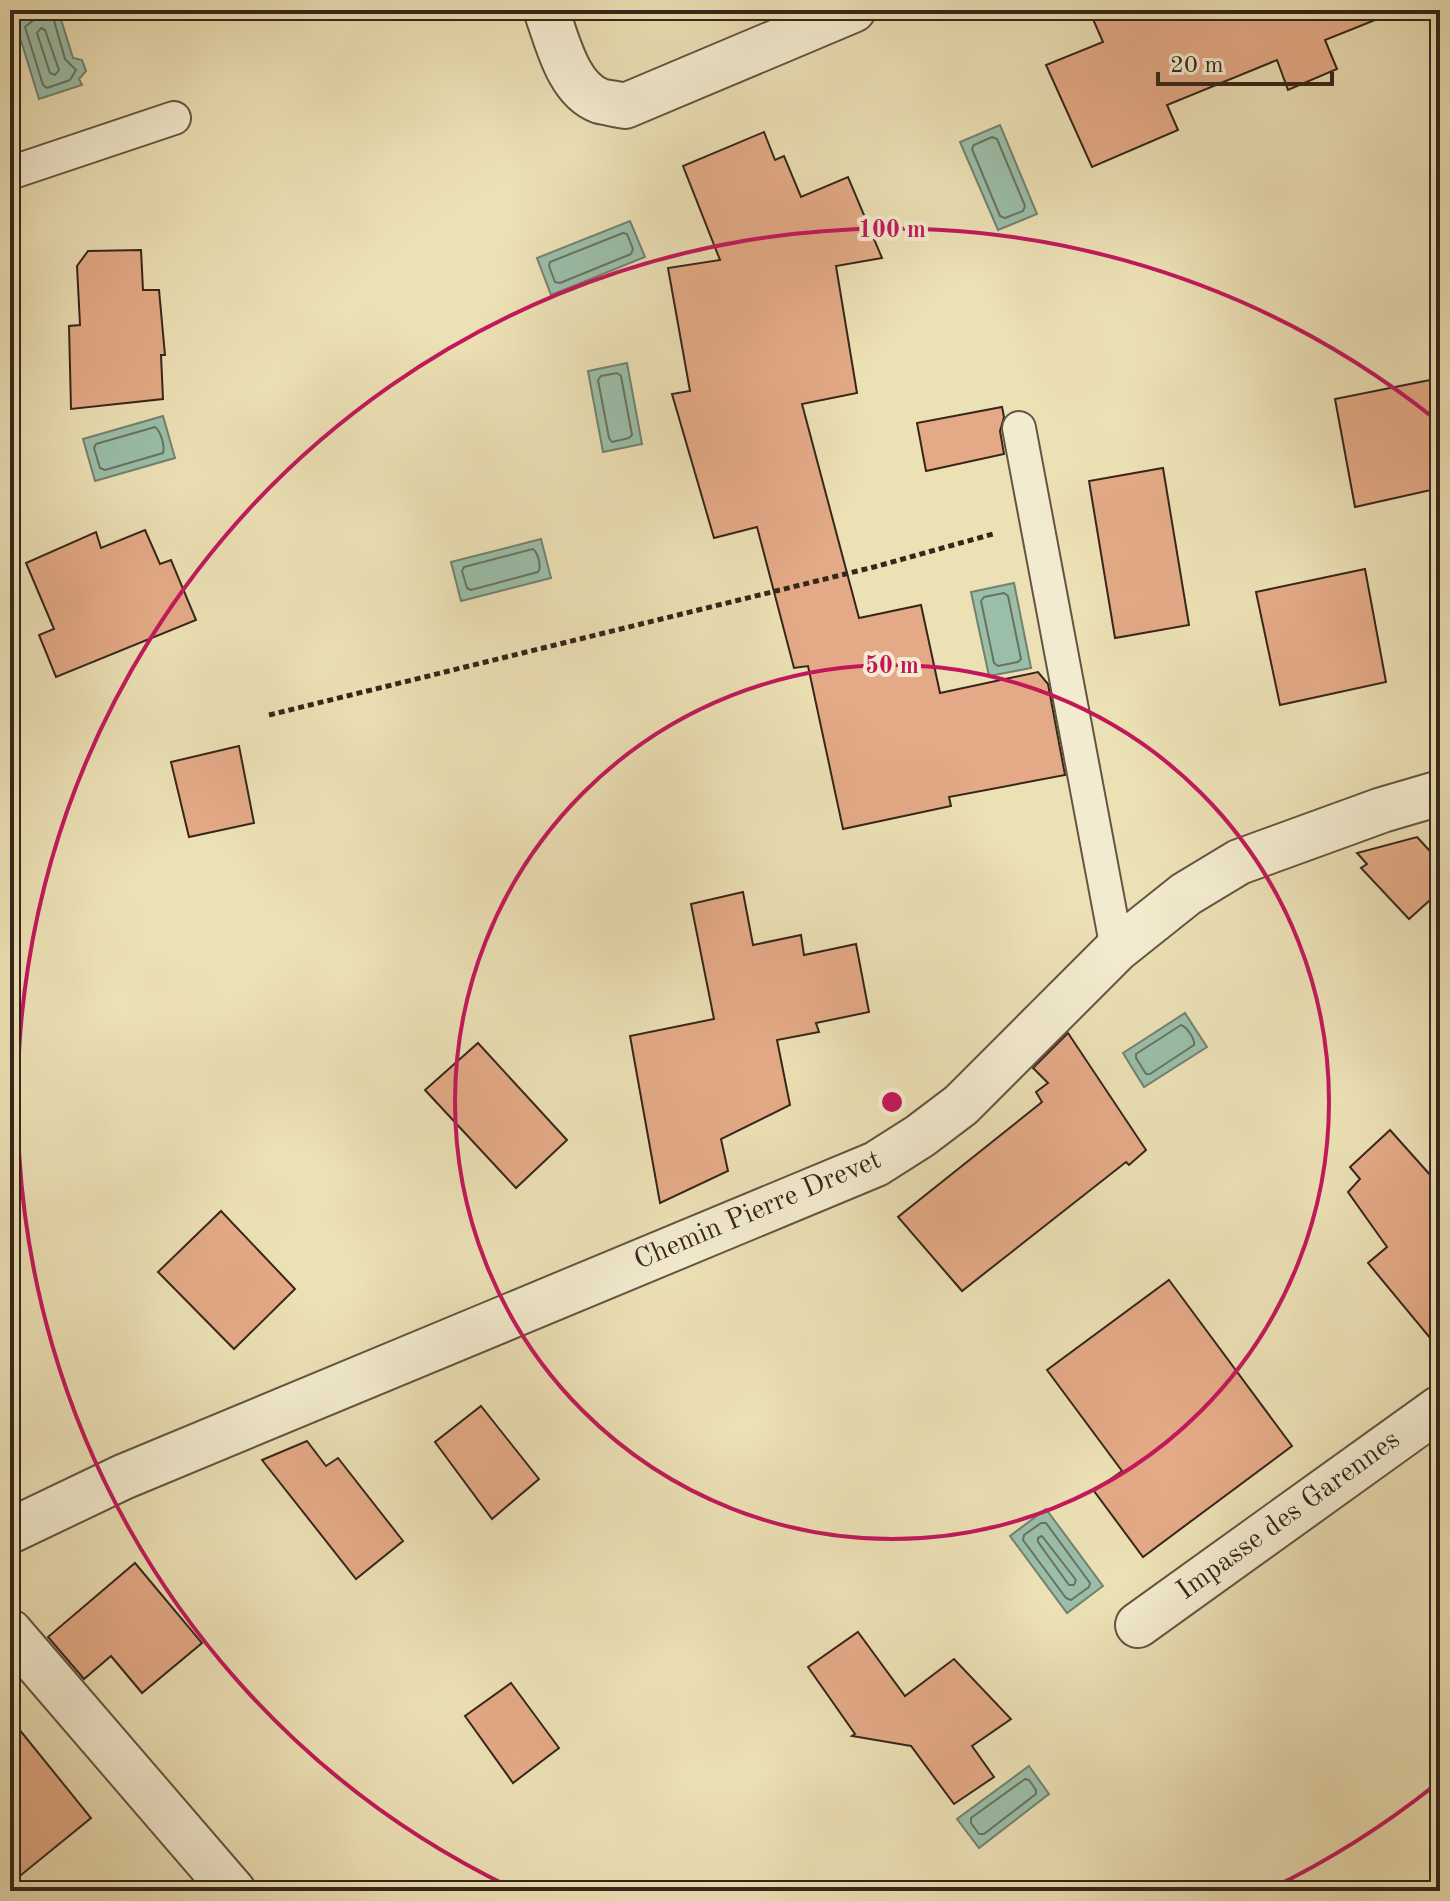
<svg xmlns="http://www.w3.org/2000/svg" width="1450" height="1901" font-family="'Old Standard TT',serif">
<rect width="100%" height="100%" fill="#ece0b5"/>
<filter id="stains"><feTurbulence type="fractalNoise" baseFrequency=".0025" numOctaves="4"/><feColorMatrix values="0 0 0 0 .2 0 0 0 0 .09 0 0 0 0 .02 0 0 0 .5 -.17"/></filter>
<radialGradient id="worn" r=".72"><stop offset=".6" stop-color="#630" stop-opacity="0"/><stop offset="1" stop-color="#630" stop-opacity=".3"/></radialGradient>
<!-- water -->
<g fill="#9abea8" stroke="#728170" stroke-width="2">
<path d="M42 10H58L73 58 82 60 86 71 79 79 82 85 39 99 14 18Z"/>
<path d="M1000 125 1037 214 998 230 960 142Z"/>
<path d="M630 221 645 257 551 295 537 258Z"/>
<path d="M627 363 642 444 603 452 588 371Z"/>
<path d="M163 416 175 458 95 481 83 439Z"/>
<path d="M541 539 551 578 461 601 451 562Z"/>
<path d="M1014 583 1031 668 989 676 971 592Z"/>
<path d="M1185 1013 1207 1047 1144 1087 1123 1053Z"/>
<path d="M1046 1509 1103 1586 1067 1613 1010 1536Z"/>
<path d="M1029 1766 1049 1794 979 1848 957 1819Z"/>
</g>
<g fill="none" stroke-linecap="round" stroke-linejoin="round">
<!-- shore -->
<g stroke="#687262" stroke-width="2">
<path d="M38 10 36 18 25 27 43 85 47 88 70 80 76 70 65 59 51 10"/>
<path d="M41 28 45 30 59 70 55 75 50 73 37 33Z"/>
<path d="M992 137 997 139 1025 206 1023 211 1005 218 1000 216 972 149 974 145Z"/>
<path d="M623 233 627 234 633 249 631 254 560 283 555 282 549 266 550 262Z"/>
<path d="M617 373 621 376 632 435 629 438 612 442 609 438 598 380 601 376Z"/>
<path d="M155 427C161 431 165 447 163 453L105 470 100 468 94 448 96 444Z"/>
<path d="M533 549C538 553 542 567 538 572L471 590 467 588 462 571 464 567Z"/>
<path d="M1004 593 1008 596 1021 659 1018 662 998 666 994 663 981 601 984 597Z"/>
<path d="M1181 1025C1187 1027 1195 1039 1194 1045L1150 1074H1146L1136 1058V1054Z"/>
<path d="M1041 1523H1046L1090 1583 1089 1587 1071 1600 1066 1598 1023 1540 1024 1535Z"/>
<path d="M1042 1536 1076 1580 1074 1585H1069L1038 1542V1538Z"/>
<path d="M1025 1779 1029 1780 1036 1790V1794L984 1834H979L971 1823V1818Z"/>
</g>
</g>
<!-- building -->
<g fill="#e4aa87" stroke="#36261b" stroke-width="2">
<path d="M1089 10H1395V12L1325 40 1337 69 1288 90 1277 60 1167 105 1178 130 1092 167 1046 65 1103 42Z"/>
<path d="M764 132 775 160 784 156 801 197 848 177 882 258 836 266 857 393 802 404 859 618 921 605 940 693 1038 672 1048 684 1065 775 949 797 951 806 843 829 808 666 794 668 757 527 714 538 672 394 690 391 668 268 720 260 683 166Z"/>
<path d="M141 250 143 290H159L165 355H161L163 399 71 409 69 326 80 325 77 266 88 251Z"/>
<path d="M1440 378V488L1355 507 1335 399Z"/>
<path d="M1002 407 1004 417 1000 431 1004 454 926 471 917 423Z"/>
<path d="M1163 468 1189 625 1115 638 1089 481Z"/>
<path d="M145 530 160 564 171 560 196 620 56 677 39 635 54 629 26 563 96 532 101 548Z"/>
<path d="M1365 569 1386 682 1280 705 1256 592Z"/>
<path d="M239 746 254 823 189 837 171 762Z"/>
<path d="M1417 837 1440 862V891L1409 919 1361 868 1367 864 1357 853Z"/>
<path d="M743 892 753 945 801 935 804 955 856 944 869 1012 816 1023 819 1032 777 1040 790 1105 721 1139 728 1171 660 1203 630 1036 714 1019 691 904Z"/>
<path d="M1068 1033 1146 1150 1129 1165 1126 1162 962 1291 898 1217 1042 1102 1036 1092 1048 1083 1033 1068Z"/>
<path d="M478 1043 567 1140 516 1188 425 1090Z"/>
<path d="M1390 1130 1440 1186V1350L1368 1263 1387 1247 1348 1192 1360 1179 1350 1167Z"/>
<path d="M221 1211 295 1289 234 1349 158 1272Z"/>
<path d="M1169 1280 1292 1446 1143 1557 1094 1491 1122 1471 1047 1370Z"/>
<path d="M481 1406 539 1479 492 1519 435 1442Z"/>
<path d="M307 1441 326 1466 338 1458 403 1541 356 1579 262 1460Z"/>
<path d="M135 1563 202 1643 142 1693 111 1656 84 1679 48 1637Z"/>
<path d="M858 1632 905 1696 954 1659 1011 1719 972 1746 994 1777 954 1804 911 1746 852 1736 855 1734 808 1667Z"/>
<path d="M511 1683 559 1748 513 1783 465 1716Z"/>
<path d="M10 1718 91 1818 10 1884Z"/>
</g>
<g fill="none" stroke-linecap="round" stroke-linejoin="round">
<!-- service casing -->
<g stroke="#645442" stroke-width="36">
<g id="service">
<path d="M10 173 174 118"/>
<path d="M1019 428 1117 949"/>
</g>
</g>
<!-- minor casing -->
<g stroke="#645442" stroke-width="48">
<g id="minor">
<path d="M546 10C557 39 567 89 600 101 608 103 617 104 625 106L853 10"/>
<path d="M10 1531 123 1477 876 1164 920 1136 961 1105 1117 949 1186 894 1239 862 1382 810 1440 793"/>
<path d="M1138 1625 1440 1408"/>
<path d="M10 1632 233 1891"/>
</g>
</g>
<!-- path -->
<path stroke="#36261b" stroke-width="5" stroke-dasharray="6 4" stroke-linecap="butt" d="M269 715 874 567 993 534"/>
<!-- service -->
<use href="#service" stroke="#f3ebcf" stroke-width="32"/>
<!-- minor -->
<use href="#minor" stroke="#f3ebcf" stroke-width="44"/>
</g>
<!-- distance rings -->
<g fill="none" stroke="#c2185b" stroke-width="4">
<circle cx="892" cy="1102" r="437"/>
<path d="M1435 1785A873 873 0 0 1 1268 1890M516 1890A873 873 0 1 1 1435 419"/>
</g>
<g text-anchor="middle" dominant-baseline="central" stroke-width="8" stroke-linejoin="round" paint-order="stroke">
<!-- street labels -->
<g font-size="28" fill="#36261b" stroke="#f3ebcf">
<text transform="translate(758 1211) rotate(-23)">Chemin Pierre Drevet</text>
<text transform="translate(1289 1516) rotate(-36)">Impasse des Garennes</text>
</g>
</g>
<circle cx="892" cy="1102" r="12" fill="#c2185b" stroke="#f3ebcf" stroke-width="4"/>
<g font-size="24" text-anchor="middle" font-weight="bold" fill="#c2185b" stroke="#f3ebcf" stroke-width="8" stroke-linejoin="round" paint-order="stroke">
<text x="892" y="237">100 m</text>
<text x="892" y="673">50 m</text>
</g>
<!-- margin -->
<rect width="1450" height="1901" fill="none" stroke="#ece0b5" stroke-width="40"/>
<rect x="12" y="12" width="1426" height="1877" fill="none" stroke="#36261b" stroke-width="4"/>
<rect x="20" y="20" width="1410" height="1861" fill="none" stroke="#36261b" stroke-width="2"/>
<!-- scale -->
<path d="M1158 72v12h174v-12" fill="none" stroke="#36261b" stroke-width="4"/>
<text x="1170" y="72" font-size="24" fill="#36261b" stroke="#f3ebcf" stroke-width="6" paint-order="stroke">20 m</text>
<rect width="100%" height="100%" filter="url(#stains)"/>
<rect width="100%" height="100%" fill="url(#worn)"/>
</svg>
